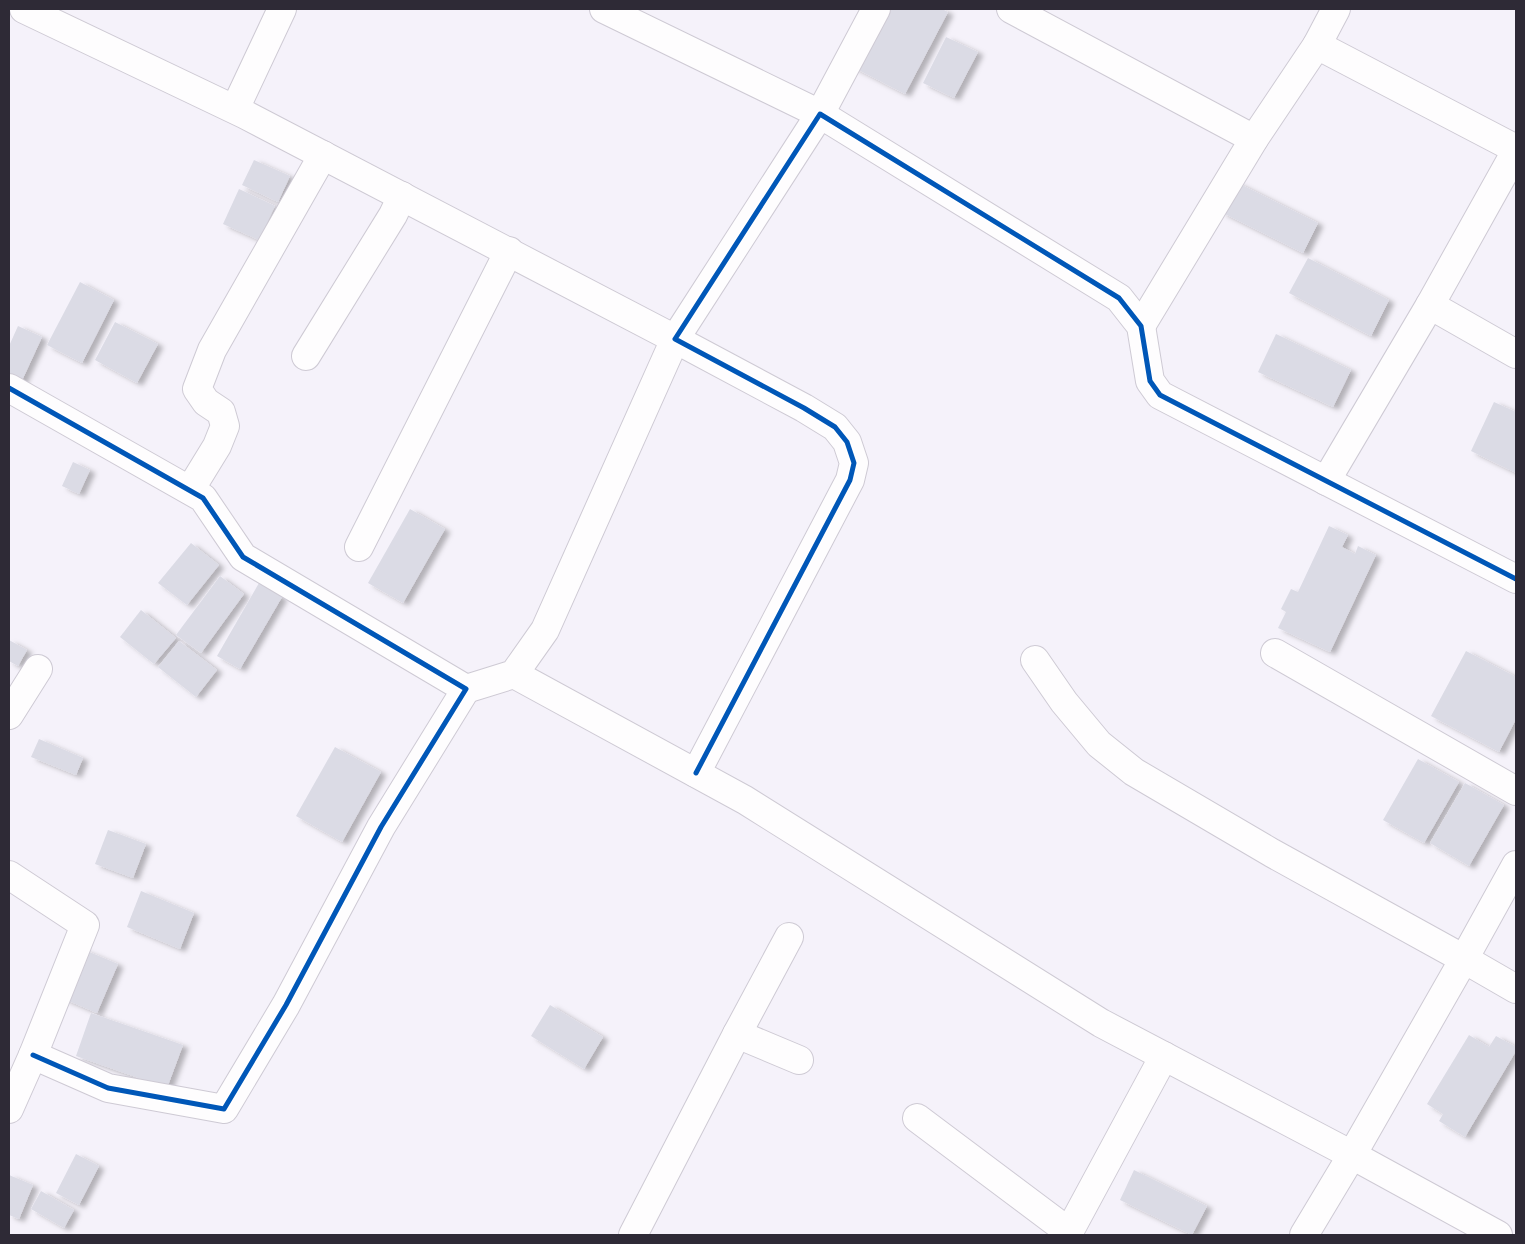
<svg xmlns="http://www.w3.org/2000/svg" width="1525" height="1244" font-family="Karla,sans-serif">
<defs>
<filter id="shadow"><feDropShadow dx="5.5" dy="3" stdDeviation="2.5" flood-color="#0004"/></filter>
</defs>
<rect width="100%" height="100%" fill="#f5f2fa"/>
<!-- building -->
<g fill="#dbdbe5" filter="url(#shadow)">
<path d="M881 9H942L948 12 905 94 851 66Z"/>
<path d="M946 37 978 52 954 98 923 83Z"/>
<path d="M254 160 290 176 278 202 242 185Z"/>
<path d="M1236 182 1318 223 1303 253 1221 212Z"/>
<path d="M239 189 275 206 259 240 223 224Z"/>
<path d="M1308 258 1389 300 1371 336 1289 293Z"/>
<path d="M80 282 114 300 82 363 47 345Z"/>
<path d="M115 322 158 344 137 383 95 360Z"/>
<path d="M18 326 42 337 19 387 9 383V346Z"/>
<path d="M1276 334 1351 370 1333 407 1258 372Z"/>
<path d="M1494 402 1516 412V473L1471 451Z"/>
<path d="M73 462 90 470 79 494 62 486Z"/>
<path d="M410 509 445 529 403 603 368 583Z"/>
<path d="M1329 526 1348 535 1342 547 1355 554 1358 546 1376 555 1330 652 1278 628 1286 612 1281 609 1291 589 1298 592Z"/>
<path d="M191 543 219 565 187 605 158 583Z"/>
<path d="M220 576 244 594 201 653 176 635Z"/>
<path d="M259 583 282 597 240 669 217 656Z"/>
<path d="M141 610 176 638 154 664 120 637Z"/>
<path d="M9 640 27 650 18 666 9 661Z"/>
<path d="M179 641 217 670 196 697 158 667Z"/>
<path d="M1466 651 1516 677V719L1499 752 1431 716Z"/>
<path d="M39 739 83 758 76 775 31 757Z"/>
<path d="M335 747 381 772 342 842 296 816Z"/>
<path d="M1418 759 1459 782 1424 843 1383 820Z"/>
<path d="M1465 783 1504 805 1469 866 1430 843Z"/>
<path d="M108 830 146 844 133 878 95 864Z"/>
<path d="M141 891 194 913 180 949 127 927Z"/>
<path d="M82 949 118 964 97 1013 62 998Z"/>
<path d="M550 1005 603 1037 584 1069 531 1036Z"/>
<path d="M91 1013 183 1045 167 1088 76 1056Z"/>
<path d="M1469 1035 1489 1047 1496 1036 1516 1047V1051L1465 1137 1439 1121 1443 1114 1427 1104Z"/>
<path d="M76 1154 99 1166 79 1205 56 1193Z"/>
<path d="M1134 1170 1207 1206 1192 1235 1120 1200Z"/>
<path d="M9 1175 33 1185 19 1219 9 1215Z"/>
<path d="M41 1191 74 1210 64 1228 31 1209Z"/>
</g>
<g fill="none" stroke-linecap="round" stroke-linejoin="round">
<!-- minor casing -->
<g stroke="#cecad4" stroke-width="30">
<g id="minor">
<path d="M24 9 244 114 675 339 545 630 514 674 466 689"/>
<path d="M604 9 820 114 876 9"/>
<path d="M1011 9 1254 139"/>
<path d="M1317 45 1336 9"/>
<path d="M235 109 282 9"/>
<path d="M1430 305 1516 354"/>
<path d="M1141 326 1254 139 1317 45 1516 149"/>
<path d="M306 356 393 215 402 196"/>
<path d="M9 388 203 498 243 557 466 689 381 827 286 1005 224 1109 108 1088 33 1055"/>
<path d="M1326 481 1430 305 1516 151"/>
<path d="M190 490 217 446 225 426 221 412 206 402 197 389 212 350 323 155"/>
<path d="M359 547 509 251"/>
<path d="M1275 653 1516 791"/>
<path d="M514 674 745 800 1101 1023 1352 1155 1464 959 1272 853 1134 772 1099 744 1064 702 1035 660"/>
<path d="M9 715 38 669"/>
<path d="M696 773 850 480 854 463 847 442 835 427 804 408 675 339 820 114 1119 298 1141 326 1150 381 1160 395 1516 579"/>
<path d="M1516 865 1464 959 1516 989"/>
<path d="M9 875 85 925 33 1055 9 1109"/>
<path d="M737 1034 799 1060"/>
<path d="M917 1118 1069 1232 1164 1056"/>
<path d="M633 1235 737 1034 789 937"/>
<path d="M1304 1235 1352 1155 1498 1235"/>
</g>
</g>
<!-- minor -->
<use href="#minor" stroke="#fefdfe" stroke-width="28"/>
<!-- cycleway casing -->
<g stroke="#fff" stroke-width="8">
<g id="cycleway">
<path d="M9 388 203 498 243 557 466 689 381 827 286 1005 224 1109 108 1088 33 1055"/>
<path d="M696 773 850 480 854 463 847 442 835 427 804 408 675 339 820 114 1119 298 1141 326 1150 381 1160 395 1516 579"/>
</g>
</g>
<!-- cycleway -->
<use href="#cycleway" stroke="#0057b8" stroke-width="5"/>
</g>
<!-- border -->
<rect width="1525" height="1244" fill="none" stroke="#2e2a36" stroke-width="20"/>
</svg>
